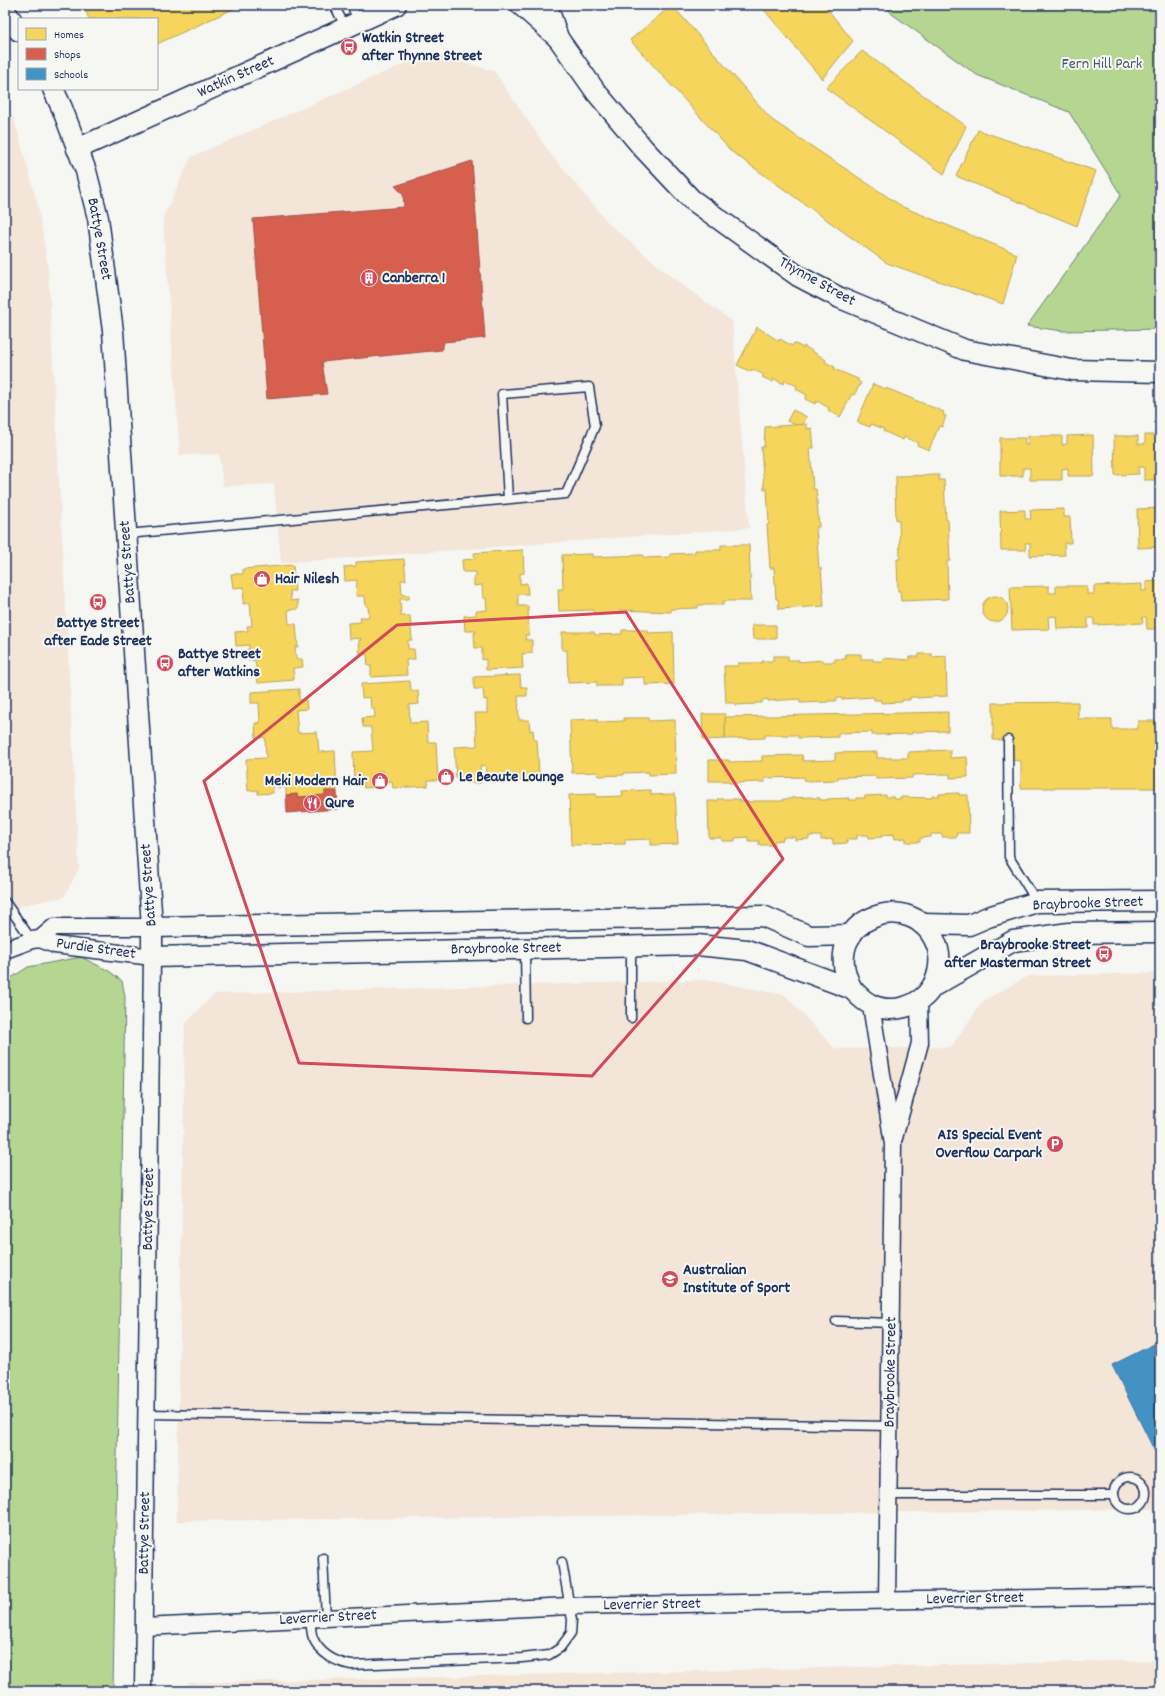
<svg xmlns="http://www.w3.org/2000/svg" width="1165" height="1696" font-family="Dekko,sans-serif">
<rect width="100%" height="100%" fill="#f6f6f2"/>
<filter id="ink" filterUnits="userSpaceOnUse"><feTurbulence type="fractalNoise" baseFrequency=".025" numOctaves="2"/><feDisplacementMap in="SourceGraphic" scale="8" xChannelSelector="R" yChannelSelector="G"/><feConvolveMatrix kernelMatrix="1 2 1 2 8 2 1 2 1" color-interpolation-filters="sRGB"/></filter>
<g filter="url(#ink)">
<!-- built -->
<g fill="#f3e5d8">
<path d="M429 53 494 71 549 152 610 225 673 278 732 321 749 528 281 563 274 484 223 486 219 454 180 455 163 218 191 157Z"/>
<path d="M5 103 15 122 38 206 48 268 79 868 64 897 23 905 5 912Z"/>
<path d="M1160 973V1509L177 1521 185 1024 214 994 706 980 785 995 835 1049 951 1047 983 1001 1028 976Z"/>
<path d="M1160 1660V1691H179L190 1683Z"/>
</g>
<!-- green -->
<g fill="#b4d690" stroke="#688277">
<path d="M885 5H1160V329L1063 331 1027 326 1121 195 1069 112 977 75 892 14Z"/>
<path d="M81 957 109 971 122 981 125 997 113 1691H5V982L28 967Z"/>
</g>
<!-- water -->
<path fill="#82cce3" stroke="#598dae" d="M5 588 9 612 5 637Z"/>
<!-- homes -->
<g fill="#f6d55c" stroke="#b4a35d">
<path d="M83 5H242L157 44V19H89Z"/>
<path d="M672 5 772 120 903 207 1017 254 1003 304 887 263 732 152 630 40Z"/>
<path d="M760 5H824L853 41 822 79Z"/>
<path d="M862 51 966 126 944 174 826 88Z"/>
<path d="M978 130 1096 171 1077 226 956 176Z"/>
<path d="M757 327 779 341 780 339 792 346 794 343 803 348 804 346 826 360 825 362 835 367 834 369 858 379V381L861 383 854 395 852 394 840 417 828 410 829 408 817 401 815 404 805 399 807 395 796 389 797 386 785 380 784 384 774 379 773 382 762 377 764 375 752 369 751 372 737 365Z"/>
<path d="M873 384 885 389 886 388 944 412 943 415 946 416 942 427 939 426 929 450 917 445 918 443 904 437 903 440 883 431 884 429 871 424 870 427 857 422Z"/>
<path d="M793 410 807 417 801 427 787 421Z"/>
<path d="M807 424V429L812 428 814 448H810L813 489H816L819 527H816L819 568H821L824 606 779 609 778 599H776L774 568H770L767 525 769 524 767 489H764L761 447H764L765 427Z"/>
<path d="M1093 435 1094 476H1068V468L1062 469V480H1030V468H1023V476H1000V438H1025V445H1028V436H1062V445L1067 444V436Z"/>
<path d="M1145 435H1160V480H1144V467H1138L1139 474 1115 475 1114 436H1138V444H1145Z"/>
<path d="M939 475V480H944L946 520H948L950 561H947L948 599 901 601 900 591H898L897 559H900L899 520H896L895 487H896V476Z"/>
<path d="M1160 508V547L1138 548 1137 509Z"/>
<path d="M1064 509V517H1070L1071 543H1064L1065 555 1030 556V543H1025L1026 550H1001L1000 511 1025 510V519H1031L1030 510Z"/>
<path d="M721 545H749L751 601H723V605H698V608L671 609V612L620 610V613L594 614 593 610 559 611 558 589H563L562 555 592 554V557L643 555 644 558 670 557V554L695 553V550H721Z"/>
<path d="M523 550 524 573 520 574V584L527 583 528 594H518V606H528L529 635H525L526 640H532V653L522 654 523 668 486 670V659L482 660V648H475L474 633H476V631H465L464 616 476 615V611L487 610 486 598H483L482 585 474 586V577L476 576V572H463L462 560 475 559 474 553Z"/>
<path d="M404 559 406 580H401L402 595H409V599H400L401 616H410L412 640H408V649H414L415 659 406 660 407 675 371 677V666H368L367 654 360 655 359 640H361V638L349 639 348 623 361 622 360 617H369L368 606H366L365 596H356L357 580 345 581 344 567 356 566V562Z"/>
<path d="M293 565 295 591H290L291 601 298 600V609L288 610 289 624H296L298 647H295L296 659H302L303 667 293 668 294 680 258 683 255 660 248 661 247 649H249V645L236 646 235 632 248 631 247 626H252L250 603 243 604 244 587 233 588 231 574H243V569Z"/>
<path d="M1160 581V629H1147L1146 617H1142L1143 623 1094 625V618H1088V628L1057 629 1056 616 1048 617 1049 629 1012 630 1010 587 1049 586V593H1056V586H1087V594H1094V586L1142 584V591H1146V582Z"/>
<circle cx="995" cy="609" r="13"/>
<path d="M752 625H776V639H753Z"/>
<path d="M622 630H648V633L673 632 674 684 645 685V677L622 678V686H597V682L568 683 567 650H562V632H594L595 635 622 634Z"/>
<path d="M845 654H861V659H873V661H883V658L909 660V657H919V654H932V657L946 656 947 696 917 698V697H910V700H902V702L881 703V700H874V697L841 699V698H836V701H828V702L800 703V699L768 701V699L762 700V703H755V704L735 705V703H726L724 666H738V663H762V661H773V656H788V660H799V662L822 660V662H835V659H846Z"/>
<path d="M520 675 521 687H527V696H518L519 720H529L530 731 533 730 534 740H537L539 773 529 774V780L496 782V775L486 776 485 765 480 766 481 783H466V777L456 778 454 747 477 746 475 713H487V699L484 700 483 689H474V677Z"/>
<path d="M410 681 411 691H418L419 704 409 705 410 723 427 722 428 742H436L438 780H428V786L393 788 392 781 384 782 383 771H378L379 787 364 788 363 783H354L353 752 373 751 371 727H363L362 718 375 717 374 708H371L370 697 362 698 361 684Z"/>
<path d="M299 689V700H306L307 709 296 710 298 733 317 732 319 752 335 751 337 791H325V795L298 797 297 794 286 795V787L278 788 277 778 272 779 273 793 258 794V790L248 791 246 759 266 758 265 737 256 738 255 723H260L259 703H251V692Z"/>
<path d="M1078 702V719H1112V729H1138V721H1160V788H1021V761L1008 760V740H993V703Z"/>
<path d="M948 712V731L912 732V734L872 735V732L838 733V737L798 738V735H765V738L725 739V717Z"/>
<path d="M702 714H725V739L703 740Z"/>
<path d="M624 718H648L649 721 675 720 676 774 649 775V772L624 773V775L598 776 597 772 572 773 570 720 597 719V722L624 721Z"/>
<path d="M950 750V758L967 757 968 777 950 778V774L912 775V778L876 779V776L838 777V780L804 781V777L765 778V782L729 783V781H709V760H729V762L762 761V756L802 755 803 761 835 760V753L877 752V758H908V752Z"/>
<path d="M651 790V795L675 794 678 844 651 845V839L625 840V844L571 845 569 795 596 794V797L623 796 622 791Z"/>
<path d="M959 793V795H968L969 833H956L957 837H942V834H931V837L920 838V842H906V838L894 839V834L882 835V837L869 838 868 835H857V839H847V843L833 844V839L821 840V836H809V839L795 840V837H783V840L774 841V845H759V841H748V837L735 838V841H722V838H709L708 801H717V799H739V801L753 802V801H783V799H791V798L812 797V798H820V800H827V799L849 798 848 800H856V798H865V796L886 795V797H894V799H901V797L932 798V796H939V794Z"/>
</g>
<!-- shops -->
<g fill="#d6604d" stroke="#9e5152">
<path d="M472 161 485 338 444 342 442 350 322 362 327 394 267 399 253 219 404 207 403 194 395 186Z"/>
<path d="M325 791H337L338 809 287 813 286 795 297 794 298 797 325 795Z"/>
</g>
<!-- schools -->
<path fill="#4393c3" stroke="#3775a5" d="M1160 1341V1462L1112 1365Z"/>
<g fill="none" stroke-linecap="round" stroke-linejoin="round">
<!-- service casing -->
<g stroke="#1b2f5e" stroke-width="11">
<g id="service">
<path d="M334 5 346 28"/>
<path d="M351 5 359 22"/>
<path d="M127 534 566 494 595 426 589 387 502 394 508 499"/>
<path d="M1008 740 1009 857 1037 902"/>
<path d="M5 902 32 940"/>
<path d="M631 947V1018"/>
<path d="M525 949 526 1018"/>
<path d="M836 1321 891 1323"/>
<path d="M146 1414 890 1426"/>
<circle cx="1130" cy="1493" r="16"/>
<path d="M888 1495H1113"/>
<path d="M323 1558 326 1618"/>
<path d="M310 1619C311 1625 311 1633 313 1638 320 1654 336 1662 351 1665L522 1658 549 1655 560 1648 571 1633 572 1620 562 1562"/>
</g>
</g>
<!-- minor casing -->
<g stroke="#1b2f5e" stroke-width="19">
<g id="minor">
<path d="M40 939 54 927H152"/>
<path d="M5 950 32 940 40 939 55 945 152 957 143 1691"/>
<path d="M871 1005 893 1144 887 1601"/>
<path d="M894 1138 920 1043 919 1001"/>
<path d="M144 1627 569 1606 1160 1596"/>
</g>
</g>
<!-- tertiary casing -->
<g stroke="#1b2f5e" stroke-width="23">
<g id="tertiary">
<path d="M521 5 558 38 596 92 643 148 691 199 798 276 840 298 965 350 1072 370 1160 372"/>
<path d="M547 5 558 38"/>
<path d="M5 11 19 31"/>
<path d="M53 89 62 108 86 171 98 218 113 331 152 927V957L697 945 747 950 852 989C858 995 863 1001 870 1004 891 1015 920 1007 932 987 939 976 941 961 938 949 918 882 814 918 852 989"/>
<path d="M77 149 396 5"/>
<path d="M922 924 969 925 988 917 1037 902 1160 901"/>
<path d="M152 927 763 916 809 936 851 935"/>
<path d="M932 987 1013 941 1069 933 1160 932"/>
</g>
</g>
<!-- service -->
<use href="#service" stroke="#f6f6f2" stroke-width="8"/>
<!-- minor -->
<use href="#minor" stroke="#f6f6f2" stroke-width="16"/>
<!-- tertiary -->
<use href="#tertiary" stroke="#f6f6f2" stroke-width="20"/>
</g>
</g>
<!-- marked area -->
<path fill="none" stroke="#d1495b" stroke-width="3" stroke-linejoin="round" d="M626 612 783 859 592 1076 299 1063 204 781 397 625Z"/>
<!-- icons -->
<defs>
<g id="bus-disc" transform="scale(0.9)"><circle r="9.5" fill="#d1495b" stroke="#f6f6f2"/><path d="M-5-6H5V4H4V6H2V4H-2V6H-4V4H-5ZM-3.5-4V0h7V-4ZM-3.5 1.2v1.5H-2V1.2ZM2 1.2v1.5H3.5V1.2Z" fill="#fff"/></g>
<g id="building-disc" transform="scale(0.9)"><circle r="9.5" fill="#d1495b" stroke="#f6f6f2"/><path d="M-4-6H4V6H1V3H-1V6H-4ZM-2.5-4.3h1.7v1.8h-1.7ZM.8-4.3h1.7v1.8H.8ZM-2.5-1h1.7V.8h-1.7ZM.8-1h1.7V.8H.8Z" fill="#fff"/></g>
<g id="shop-disc" transform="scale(0.9)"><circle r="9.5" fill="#d1495b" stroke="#f6f6f2"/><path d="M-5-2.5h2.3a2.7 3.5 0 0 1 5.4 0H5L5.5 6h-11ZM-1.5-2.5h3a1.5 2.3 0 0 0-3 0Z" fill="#fff"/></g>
<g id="restaurant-disc" transform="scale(0.9)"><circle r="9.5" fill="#d1495b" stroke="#f6f6f2"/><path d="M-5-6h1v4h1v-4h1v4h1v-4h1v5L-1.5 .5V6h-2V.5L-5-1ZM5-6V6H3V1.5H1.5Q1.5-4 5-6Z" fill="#fff"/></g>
<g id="parking-disc" transform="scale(0.9)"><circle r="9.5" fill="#d1495b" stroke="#f6f6f2"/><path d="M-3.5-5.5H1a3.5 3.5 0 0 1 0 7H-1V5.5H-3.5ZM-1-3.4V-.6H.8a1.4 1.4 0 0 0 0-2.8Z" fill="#fff"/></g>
<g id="university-disc" transform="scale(0.9)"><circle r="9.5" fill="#d1495b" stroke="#f6f6f2"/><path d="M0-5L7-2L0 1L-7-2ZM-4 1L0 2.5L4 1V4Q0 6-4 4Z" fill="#fff"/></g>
</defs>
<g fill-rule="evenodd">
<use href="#bus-disc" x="349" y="47"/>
<use href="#building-disc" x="369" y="278"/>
<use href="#shop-disc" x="262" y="579"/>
<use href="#bus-disc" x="98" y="602"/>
<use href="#bus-disc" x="165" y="663"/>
<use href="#shop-disc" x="446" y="777"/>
<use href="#shop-disc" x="380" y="781"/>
<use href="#restaurant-disc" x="312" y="803"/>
<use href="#bus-disc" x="1104" y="954"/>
<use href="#parking-disc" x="1055" y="1144"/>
<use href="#university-disc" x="670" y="1279"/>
</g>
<g text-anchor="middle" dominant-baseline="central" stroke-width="4" stroke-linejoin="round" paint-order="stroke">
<!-- poi labels -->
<g font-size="16" font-weight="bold" fill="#1b2f5e" stroke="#f6f6f2" text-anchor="start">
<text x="362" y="38">Watkin Street<tspan x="362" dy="18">after Thynne Street</tspan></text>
<text x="382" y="278">Canberra 1</text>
<text x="275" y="579">Hair Nilesh</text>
<text x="98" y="623" text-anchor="middle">Battye Street<tspan x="98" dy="18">after Eade Street</tspan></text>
<text x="178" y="654">Battye Street<tspan x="178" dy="18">after Watkins</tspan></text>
<text x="459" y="777">Le Beaute Lounge</text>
<text x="367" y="781" text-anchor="end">Meki Modern Hair</text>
<text x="325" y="803">Qure</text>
<text x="1091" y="945" text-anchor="end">Braybrooke Street<tspan x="1091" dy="18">after Masterman Street</tspan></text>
<text x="1042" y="1135" text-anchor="end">AIS Special Event<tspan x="1042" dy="18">Overflow Carpark</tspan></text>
<text x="683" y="1270">Australian<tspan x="683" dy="18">Institute of Sport</tspan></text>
</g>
<!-- park labels -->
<g font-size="16" fill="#41596a" stroke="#f6f6f2">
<text x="1102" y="64">Fern Hill Park</text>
</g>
<!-- street labels -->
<g font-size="16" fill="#1b2f5e" stroke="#f6f6f2">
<text transform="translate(236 77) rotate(-24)">Watkin Street</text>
<text transform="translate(99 239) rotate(80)">Battye Street</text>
<text transform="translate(817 282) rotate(29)">Thynne Street</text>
<text transform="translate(128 562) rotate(-94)">Battye Street</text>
<text transform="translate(149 885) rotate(-94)">Battye Street</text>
<text transform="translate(1088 904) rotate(-2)">Braybrooke Street</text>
<text transform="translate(96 949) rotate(8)">Purdie Street</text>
<text transform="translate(506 949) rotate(-1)">Braybrooke Street</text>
<text transform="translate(149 1209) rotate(-89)">Battye Street</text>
<text transform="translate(891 1372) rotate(-89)">Braybrooke Street</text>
<text transform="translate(145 1533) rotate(-89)">Battye Street</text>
<text transform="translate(975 1599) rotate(-1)">Leverrier Street</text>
<text transform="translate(652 1605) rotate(-1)">Leverrier Street</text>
<text transform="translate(328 1618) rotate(-3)">Leverrier Street</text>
</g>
</g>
<!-- margin -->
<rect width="1165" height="1696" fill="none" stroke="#f6f6f2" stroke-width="20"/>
<rect x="10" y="10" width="1145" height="1676" fill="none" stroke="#1b2f5e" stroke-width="1.5" filter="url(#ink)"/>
<!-- legend -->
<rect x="18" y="18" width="140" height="72" fill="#f6f6f2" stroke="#9ea6b7"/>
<rect x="26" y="28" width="20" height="12" fill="#f6d55c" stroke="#9ea6b7"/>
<text x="54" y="38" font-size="12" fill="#1b2f5e">Homes</text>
<rect x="26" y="48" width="20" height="12" fill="#d6604d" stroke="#9ea6b7"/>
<text x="54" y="58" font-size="12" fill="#1b2f5e">Shops</text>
<rect x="26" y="68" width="20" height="12" fill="#4393c3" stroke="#9ea6b7"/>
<text x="54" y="78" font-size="12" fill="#1b2f5e">Schools</text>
</svg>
